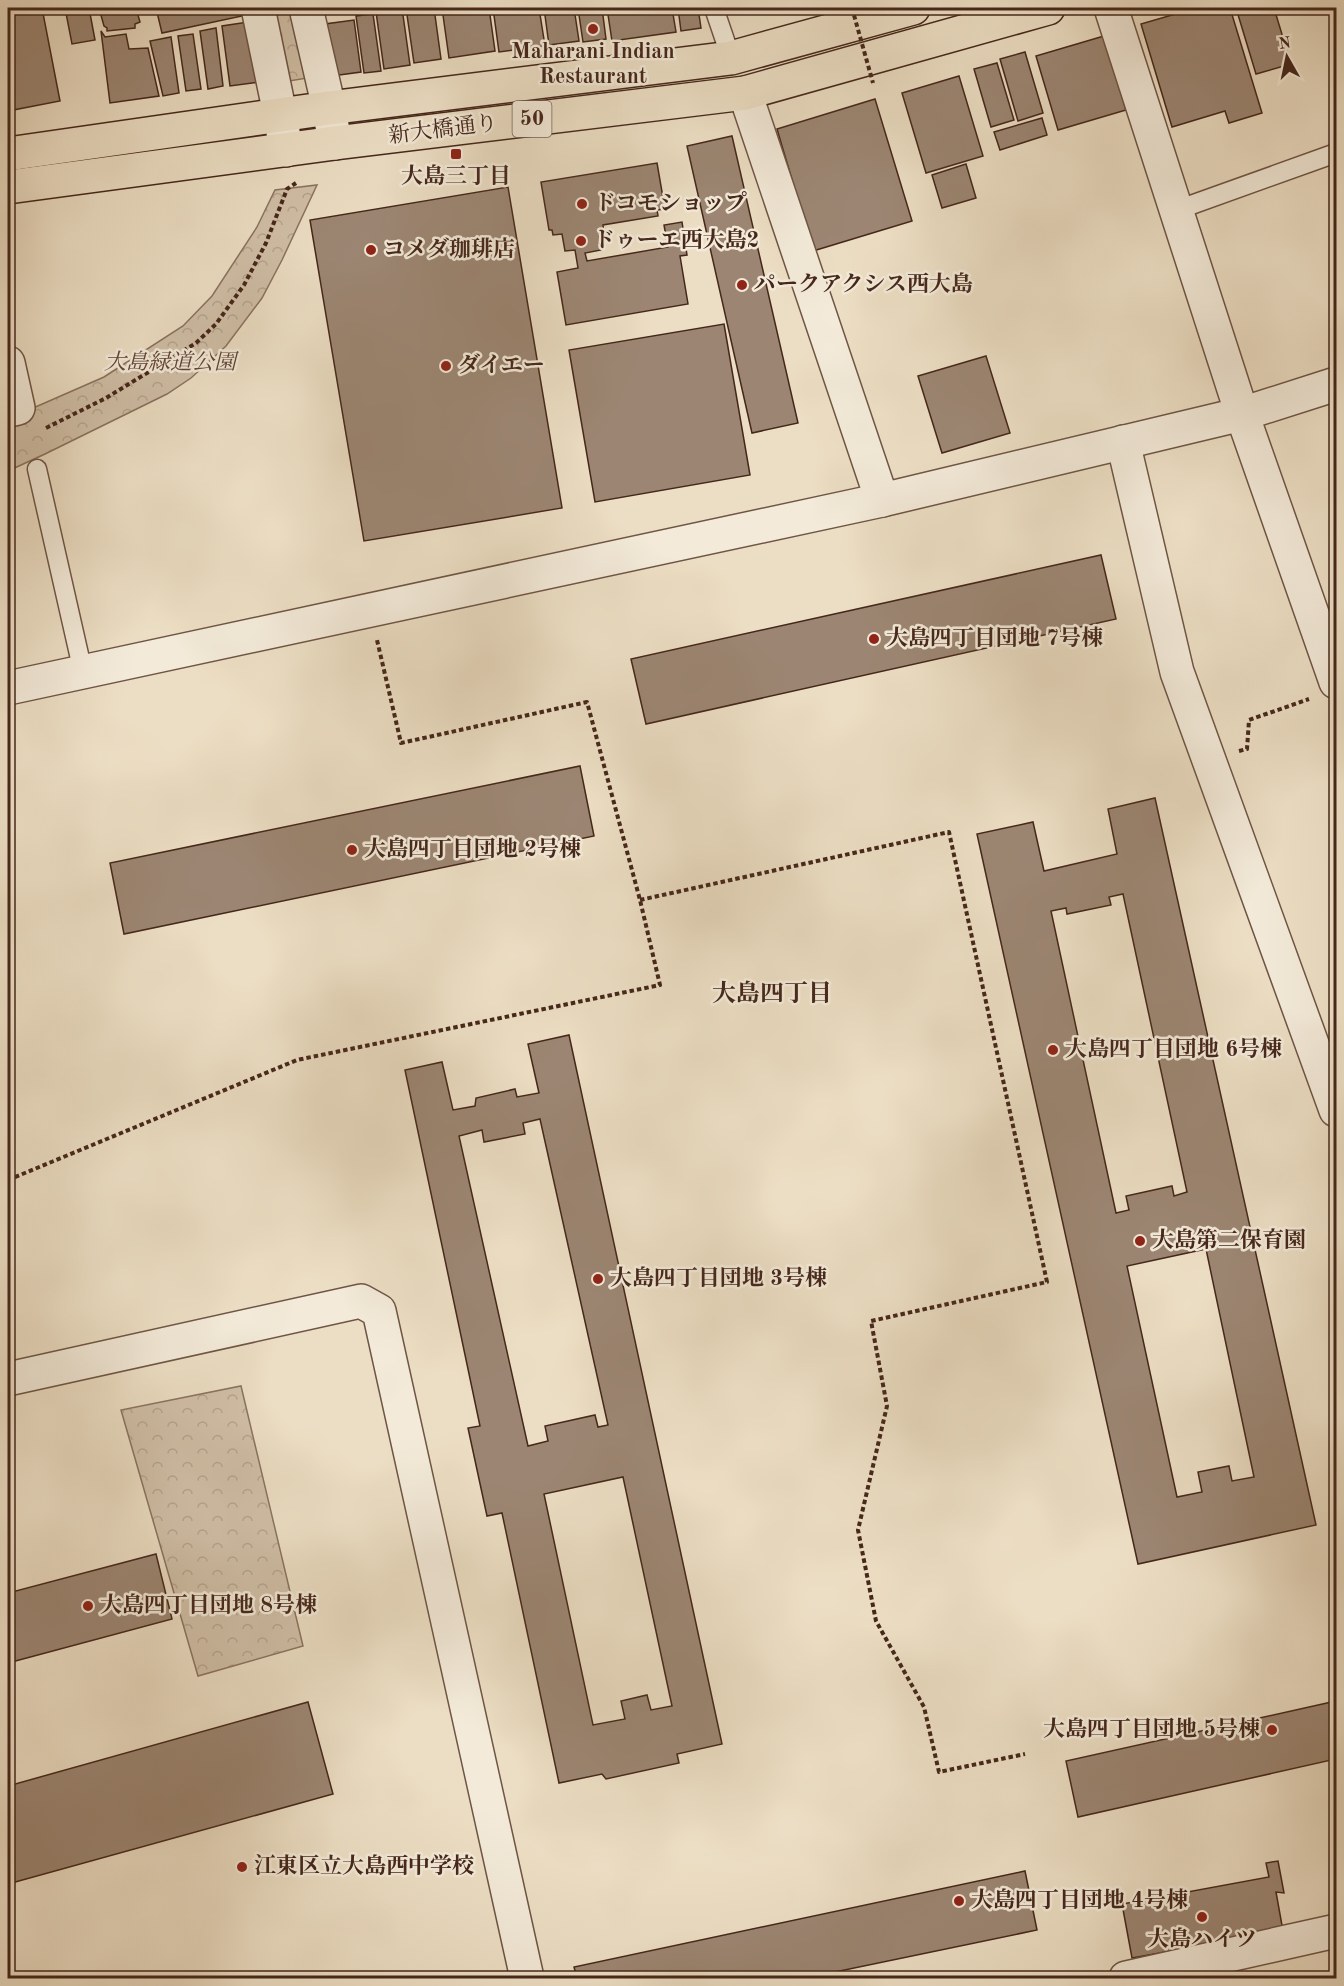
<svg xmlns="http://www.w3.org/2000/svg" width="1344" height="1986" font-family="'Old Standard TT','Noto Serif JP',serif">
<defs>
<pattern id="park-crowns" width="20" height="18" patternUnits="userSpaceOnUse" patternTransform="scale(1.5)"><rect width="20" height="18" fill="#d0bfa7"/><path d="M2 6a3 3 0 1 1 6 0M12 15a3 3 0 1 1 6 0" fill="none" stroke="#b4a48f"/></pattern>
</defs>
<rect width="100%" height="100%" fill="#ecdec4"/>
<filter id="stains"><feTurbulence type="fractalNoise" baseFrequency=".00333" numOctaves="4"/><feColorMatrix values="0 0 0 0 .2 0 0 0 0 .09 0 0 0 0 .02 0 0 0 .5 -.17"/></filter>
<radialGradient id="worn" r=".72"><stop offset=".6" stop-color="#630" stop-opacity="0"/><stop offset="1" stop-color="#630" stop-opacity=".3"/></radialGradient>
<!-- park -->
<g fill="url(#park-crowns)" stroke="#8a7361" stroke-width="1.5">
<path d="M270 8H298L314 77 283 82Z"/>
<path d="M317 185 282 260 262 298 226 346 191 378 167 394 45 454 8 471V419L104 377 183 326 212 296 257 227 275 190Z"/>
<path d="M241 1386 303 1646 198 1676 121 1410Z"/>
</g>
<!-- building -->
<g fill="#9c8673" stroke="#45271b" stroke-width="1.5" fill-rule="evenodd">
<path d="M23 8H42L60 101 8 111V11Z"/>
<path d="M65 8H89L95 40 72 44Z"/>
<path d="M99 8H136L140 22 135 24V28L107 31V28L104 26Z"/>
<path d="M156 8H240L242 16 162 33Z"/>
<path d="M402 8 410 65 384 69 376 12Z"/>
<path d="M406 8H434L441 59 414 63Z"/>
<path d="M442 8H489L495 51 449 58Z"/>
<path d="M493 8H539L545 46 499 52Z"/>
<path d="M544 8H574L579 41 549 45Z"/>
<path d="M578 8H602L606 39 583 42Z"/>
<path d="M607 8H672L676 32 612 41Z"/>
<path d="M678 8H698L701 28 681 31Z"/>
<path d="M1196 8H1230L1262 113 1229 123 1225 111 1172 127 1141 24Z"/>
<path d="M1236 8H1274L1291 64 1256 74Z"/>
<path d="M373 14 381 71 364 73 356 16Z"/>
<path d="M354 20 361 72 332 76 325 24Z"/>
<path d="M248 22 260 82 230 86 222 26Z"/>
<path d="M216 28 223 86 208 89 200 31Z"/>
<path d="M101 31 105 37 126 34 129 49 148 48 159 96 110 103Z"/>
<path d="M193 34 201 89 186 91 178 36Z"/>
<path d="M1104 36 1126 110 1058 130 1036 56Z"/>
<path d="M171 37 179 93 163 96 150 41Z"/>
<path d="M1025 52 1043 113 1018 121 1000 59Z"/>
<path d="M997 63 1014 120 991 127 974 69Z"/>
<path d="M959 76 983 156 926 173 902 93Z"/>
<path d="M875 99 912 221 813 251 777 129Z"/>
<path d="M1042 118 1047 135 1000 150 994 132Z"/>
<path d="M732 136 798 423 752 433 687 146Z"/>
<path d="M657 163 665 209 657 210 658 216 603 225 604 235 599 236 601 250 585 253 587 261 668 247 664 225 682 222 687 255 680 256 688 304 566 325 557 272 578 268 575 250 565 251 562 234 553 235 552 230H549L541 182Z"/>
<path d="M966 164 976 198 942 208 932 175Z"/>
<path d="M508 187 562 508 364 541 310 220Z"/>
<path d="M724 324 750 475 595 502 569 350Z"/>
<path d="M986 356 1010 433 942 453 918 376Z"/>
<path d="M1101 555 1116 619 646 724 631 659Z"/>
<path d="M580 766 594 836 124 934 110 863Z"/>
<path d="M1155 798 1316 1525 1138 1564 977 834 1033 822 1044 871 1117 854 1108 809ZM1123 894 1187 1192 1174 1196 1172 1186 1126 1196 1129 1210 1116 1213 1051 911 1066 908 1067 914 1111 905 1109 897ZM1206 1249 1254 1477 1232 1481 1229 1466 1198 1472 1202 1492 1177 1497 1127 1266Z"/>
<path d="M569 1035 722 1744 677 1754 679 1763 606 1779 602 1774 559 1783 502 1513 487 1516 468 1428 480 1426 405 1070 442 1062 453 1110 475 1106 476 1098 515 1089 517 1097 539 1093 528 1044ZM540 1119 608 1425 598 1427 595 1415 545 1426 548 1441 528 1446 459 1136 482 1130 484 1142 525 1134 523 1123ZM623 1477 672 1706 651 1710 647 1695 621 1701 625 1719 593 1725 544 1494Z"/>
<path d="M156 1554 172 1619 8 1663V1593Z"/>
<path d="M1336 1701V1759L1078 1817 1066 1761Z"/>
<path d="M308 1702 333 1794 8 1884V1786Z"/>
<path d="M1278 1861 1284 1893 1276 1892 1283 1931 1132 1958 1122 1904 1269 1877 1266 1863Z"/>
<path d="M1025 1871 1037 1930 806 1978H577L574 1967Z"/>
</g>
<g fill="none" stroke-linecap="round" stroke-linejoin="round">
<!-- lane casing -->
<g stroke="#6f5545" stroke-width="21">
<g id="lane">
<path d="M714 8 731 58"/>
<path d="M1177 210 1336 153"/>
<path d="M37 469 83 672"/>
</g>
</g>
<!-- street casing -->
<g stroke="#6f5545" stroke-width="36">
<g id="street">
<path d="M258 8 280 114 286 150"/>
<path d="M306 8 329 108 335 143"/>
<path d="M1111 8 1242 414 1336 682"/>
<path d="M745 93 882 500"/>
<path d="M8 363 18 408 8 410"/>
<path d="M1123 442 1177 672 1336 1110"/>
<path d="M8 688 882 500 1242 414 1336 384"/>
<path d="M8 1379 361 1301 379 1311 527 1978"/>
<path d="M1126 1978 1336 1931"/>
</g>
</g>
<!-- primary casing -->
<g stroke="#45271b" stroke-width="36">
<g id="primary">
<path d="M8 154 329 108 731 58 913 8"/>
<path d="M8 187 335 143 745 93 1048 8"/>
</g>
</g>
<!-- path -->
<g stroke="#45271b" stroke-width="4" stroke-dasharray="4.5 3" stroke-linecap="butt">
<path d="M46 428 106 398 196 343 216 324 244 285 266 243 287 189 296 183"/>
<path d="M1239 751 1247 749 1249 720 1309 699"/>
<path d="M640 900 949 832 1047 1282 871 1321 887 1406 858 1530 876 1621 924 1707 939 1772 1025 1754"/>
<path d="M8 1180 297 1060 660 985 640 900 587 702 401 743 377 640"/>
</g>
<!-- lane -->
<use href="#lane" stroke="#f3ead9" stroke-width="18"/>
<!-- street -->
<use href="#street" stroke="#f3ead9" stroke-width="33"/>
<!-- primary -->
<use href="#primary" stroke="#ecdec4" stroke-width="33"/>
<!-- path-bridge -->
<path stroke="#45271b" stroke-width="4" stroke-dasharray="4.5 3" stroke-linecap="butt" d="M852 8 873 83"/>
</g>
<!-- markers -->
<g fill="#8f2418" stroke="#f3ead9" stroke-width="2">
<circle cx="593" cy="29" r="6"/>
<rect x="450" y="148" width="12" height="12" rx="3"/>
<circle cx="582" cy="204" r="6"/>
<circle cx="581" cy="241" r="6"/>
<circle cx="371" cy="250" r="6"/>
<circle cx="742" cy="285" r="6"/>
<circle cx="446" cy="366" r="6"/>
<circle cx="874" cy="639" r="6"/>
<circle cx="352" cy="850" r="6"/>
<circle cx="1053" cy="1050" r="6"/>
<circle cx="1140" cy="1241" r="6"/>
<circle cx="598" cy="1279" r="6"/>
<circle cx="88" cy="1606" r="6"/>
<circle cx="1272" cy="1730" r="6"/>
<circle cx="242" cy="1867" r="6"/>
<circle cx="959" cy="1901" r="6"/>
<circle cx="1202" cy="1917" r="6"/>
</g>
<g text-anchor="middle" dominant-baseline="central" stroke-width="5" stroke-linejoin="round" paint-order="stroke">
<!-- shield labels -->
<rect fill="#f3ead9" stroke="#796254" stroke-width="1.5" x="512.5" y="101" width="39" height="36" rx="4.5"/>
<g font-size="21" font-weight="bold" fill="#45271b">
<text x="532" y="119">50</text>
</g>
<!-- poi labels -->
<g font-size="22" font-weight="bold" fill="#45271b" stroke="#f3ead9" text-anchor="start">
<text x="593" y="52" text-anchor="middle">Maharani Indian<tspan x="593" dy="25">Restaurant</tspan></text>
<text x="456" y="177" text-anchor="middle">大島三丁目</text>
<text x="594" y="204">ドコモショップ</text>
<text x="593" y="241">ドゥーエ西大島2</text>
<text x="383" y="250">コメダ珈琲店</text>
<text x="754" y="285">パークアクシス西大島</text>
<text x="458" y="366">ダイエー</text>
<text x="886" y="639">大島四丁目団地 7号棟</text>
<text x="364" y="850">大島四丁目団地 2号棟</text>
<text x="1065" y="1050">大島四丁目団地 6号棟</text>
<text x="1152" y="1241">大島第二保育園</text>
<text x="610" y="1279">大島四丁目団地 3号棟</text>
<text x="100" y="1606">大島四丁目団地 8号棟</text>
<text x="1260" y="1730" text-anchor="end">大島四丁目団地 5号棟</text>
<text x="254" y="1867">江東区立大島西中学校</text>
<text x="971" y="1901">大島四丁目団地 4号棟</text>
<text x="1202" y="1940" text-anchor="middle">大島ハイツ</text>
</g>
<!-- street labels -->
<g font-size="22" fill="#45271b" stroke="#f3ead9">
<text transform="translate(443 130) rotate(-7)">新大橋通り</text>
</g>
<!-- park labels -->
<g font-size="22" font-style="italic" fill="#614537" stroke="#f3ead9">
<text x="170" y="363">大島緑道公園</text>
</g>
<!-- neighbourhood labels -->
<g font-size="24" font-weight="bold" fill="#45271b" stroke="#f3ead9">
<text x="772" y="995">大島四丁目</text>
</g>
</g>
<!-- margin -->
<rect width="1344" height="1986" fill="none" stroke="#ecdec4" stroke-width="30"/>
<rect x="9" y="9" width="1326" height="1968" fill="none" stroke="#45271b" stroke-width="3"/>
<rect x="15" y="15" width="1314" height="1956" fill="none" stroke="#45271b" stroke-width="1.5"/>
<!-- north arrow -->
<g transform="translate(1287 57) rotate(351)" stroke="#f3ead9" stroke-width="4.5" paint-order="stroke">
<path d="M0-4.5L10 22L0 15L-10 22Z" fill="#45271b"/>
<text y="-9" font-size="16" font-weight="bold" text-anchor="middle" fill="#45271b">N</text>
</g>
<rect width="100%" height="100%" filter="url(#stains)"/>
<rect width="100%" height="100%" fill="url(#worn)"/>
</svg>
